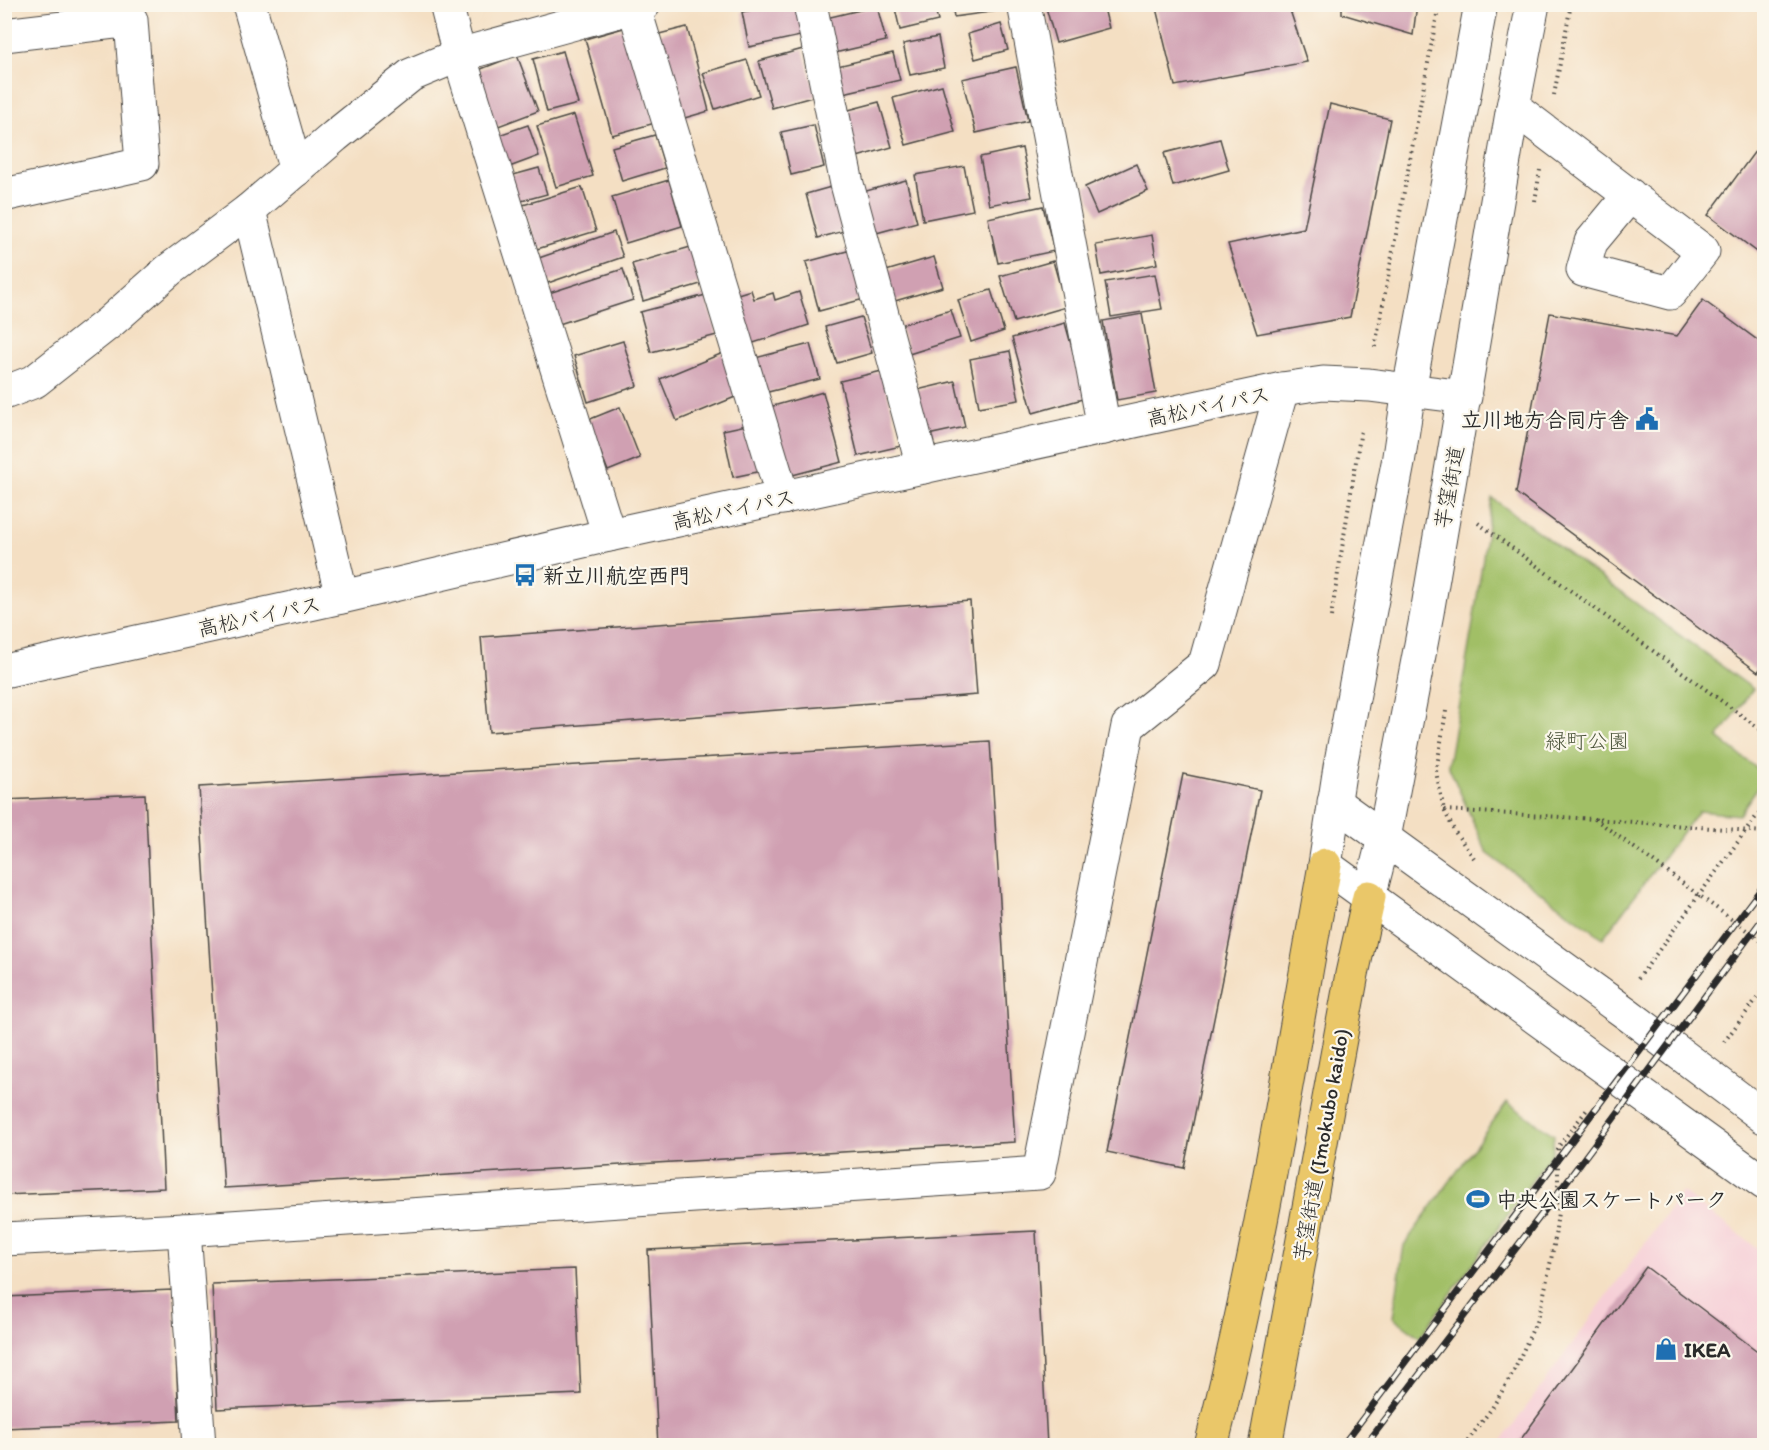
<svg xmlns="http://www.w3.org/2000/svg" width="1769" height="1450" font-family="Itim,'Klee One',sans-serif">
<rect width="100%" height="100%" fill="#fbf7ec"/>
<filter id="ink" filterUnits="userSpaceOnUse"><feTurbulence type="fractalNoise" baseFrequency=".0167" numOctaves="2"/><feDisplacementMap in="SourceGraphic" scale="12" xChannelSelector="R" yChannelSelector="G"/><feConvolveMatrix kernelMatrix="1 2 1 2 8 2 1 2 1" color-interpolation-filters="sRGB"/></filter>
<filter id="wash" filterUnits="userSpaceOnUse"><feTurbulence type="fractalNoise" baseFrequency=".008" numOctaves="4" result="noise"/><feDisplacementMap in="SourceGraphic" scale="24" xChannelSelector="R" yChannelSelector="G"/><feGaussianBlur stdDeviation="1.35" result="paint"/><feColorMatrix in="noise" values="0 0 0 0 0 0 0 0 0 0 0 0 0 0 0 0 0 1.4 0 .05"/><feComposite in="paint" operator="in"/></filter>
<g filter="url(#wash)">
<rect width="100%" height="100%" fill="#f4dfc3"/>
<!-- built -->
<path fill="#f6cfd7" d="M1682 1192 1764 1253V1445L1498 1446Z"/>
<!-- green -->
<g fill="#a1bf66" stroke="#667548" stroke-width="1.5">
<path d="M1492 498 1753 689 1718 738 1764 774V778L1739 815 1698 811 1603 938 1487 853 1448 765 1473 623Z"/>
<path d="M1507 1102 1554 1135 1552 1153 1420 1337 1393 1317 1404 1245Z"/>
</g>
<g id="blocks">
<!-- building -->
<g fill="#d0a0b2">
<path d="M894 4H934L938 21 900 30Z"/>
<path d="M952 4H1003L1004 10 954 17Z"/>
<path d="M1045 4H1103L1109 28 1056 43Z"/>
<path d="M1155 4H1288L1307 62 1175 86Z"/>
<path d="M1342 4H1417L1413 35 1342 14Z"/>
<path d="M777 5H798L805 35 749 47 742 12Z"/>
<path d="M877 6 886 41 830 54 822 19Z"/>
<path d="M1001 24 1008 50 975 59 968 34Z"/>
<path d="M627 27 655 123 612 135 585 39Z"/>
<path d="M687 27 709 111 681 119 659 34Z"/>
<path d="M938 37 944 68 910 75 903 44Z"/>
<path d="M803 49 816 96 772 108 759 61Z"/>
<path d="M563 51 578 104 547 112 533 59Z"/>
<path d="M893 53 900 80 839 94 833 67Z"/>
<path d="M517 55 538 111 493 128 471 73Z"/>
<path d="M747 60 759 95 715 109 703 73Z"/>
<path d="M1016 67 1028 121 976 133 962 79Z"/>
<path d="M942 85 955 132 906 145 893 98Z"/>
<path d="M879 102 892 147 850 159 837 113Z"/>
<path d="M1330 104 1390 119 1350 317 1257 334 1228 244 1304 228Z"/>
<path d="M574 115 593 176 556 187 537 126Z"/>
<path d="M528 125 539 156 504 169 493 137Z"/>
<path d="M814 125 824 167 791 175 781 132Z"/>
<path d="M655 135 665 168 622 181 612 147Z"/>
<path d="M1220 139 1229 170 1173 186 1164 153Z"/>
<path d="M1764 139V257L1708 215Z"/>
<path d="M1022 148 1032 197 989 205 980 157Z"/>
<path d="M1136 164 1148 191 1097 214 1085 187Z"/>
<path d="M964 166 973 210 923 220 915 175Z"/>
<path d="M539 168 547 194 514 203 506 177Z"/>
<path d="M669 180 682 226 626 243 612 197Z"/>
<path d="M906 180 917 222 869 235 859 193Z"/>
<path d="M582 187 596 231 537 249 523 205Z"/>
<path d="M831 187 844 231 818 238 806 194Z"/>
<path d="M1043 206 1054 251 998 263 988 218Z"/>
<path d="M614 232 623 257 545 284 536 259Z"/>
<path d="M1152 235 1157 264 1101 275 1096 245Z"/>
<path d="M694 246 704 283 643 301 632 264Z"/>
<path d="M851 250 864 299 819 311 806 262Z"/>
<path d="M934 257 943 287 888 303 879 273Z"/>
<path d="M1053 261 1066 307 1014 322 1000 276Z"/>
<path d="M623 269 633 300 559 324 549 293Z"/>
<path d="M1155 274 1162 309 1111 317 1105 282Z"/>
<path d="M751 290 754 299 773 293 775 300 799 292 809 325 744 346 728 297Z"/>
<path d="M991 290 1004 331 971 342 958 300Z"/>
<path d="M706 295 717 335 651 352 640 312Z"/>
<path d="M1703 300 1764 345V663L1758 672 1516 493 1550 313 1677 336Z"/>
<path d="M951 310 960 338 909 354 900 325Z"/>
<path d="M1142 314 1156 393 1117 400 1103 321Z"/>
<path d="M861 317 872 353 837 363 825 327Z"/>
<path d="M1065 323 1086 398 1033 413 1012 338Z"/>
<path d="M623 341 637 386 588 402 574 356Z"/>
<path d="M810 344 820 379 764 393 755 358Z"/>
<path d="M1010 351 1019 400 979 407 970 359Z"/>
<path d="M723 353 740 395 677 421 660 379Z"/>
<path d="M882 371 901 446 858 456 840 381Z"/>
<path d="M955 381 965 427 923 436 913 391Z"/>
<path d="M823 392 842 462 785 477 766 408Z"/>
<path d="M620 407 640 458 608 471 588 420Z"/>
<path d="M756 423 767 470 733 477 723 430Z"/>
<path d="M970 601 977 695 489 732 481 637Z"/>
<path d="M990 741 1015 1142 224 1188 199 787Z"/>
<path d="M1183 774 1260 790 1184 1168 1107 1152Z"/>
<path d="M145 794 164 1188 4 1195V800Z"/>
<path d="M1036 1231 1047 1446H658L648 1250Z"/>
<path d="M1646 1267 1764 1356V1446H1516Z"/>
<path d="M575 1269 581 1394 217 1409 212 1284Z"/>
<path d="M173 1290 179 1421 4 1428V1297Z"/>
</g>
</g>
</g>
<g filter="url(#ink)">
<use href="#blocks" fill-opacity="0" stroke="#494642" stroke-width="1.5"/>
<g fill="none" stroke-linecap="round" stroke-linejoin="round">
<!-- minor casing -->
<g stroke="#494642" stroke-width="35">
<g id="minor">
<path d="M249 4 296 170"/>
<path d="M446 4 459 55 609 535"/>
<path d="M810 4 847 184 923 467"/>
<path d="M1024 4 1104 428"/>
<path d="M1481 4 1409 390 1398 463 1340 767 1325 865 1764 1183"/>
<path d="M634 7 783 498"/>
<path d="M4 35 131 20 142 164 4 195"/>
<path d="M1513 107 1703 251 1670 293 1583 270 1591 242 1630 195"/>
<path d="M249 210 342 597"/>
<path d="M4 393 35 381 110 322 169 270 249 210 335 136 411 75 459 55 644 4"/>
<path d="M4 671 342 597 609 535 1282 389 1323 383 1369 385 1465 397"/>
<path d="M1334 802 1626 1013 1764 1117"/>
<path d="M1369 897 1384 838 1427 613 1513 107 1533 4"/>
<path d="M184 1230 199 1446"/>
<path d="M4 1239 184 1230 1039 1173 1128 726 1205 664 1282 389"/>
</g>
</g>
<!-- major casing -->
<g stroke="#494642" stroke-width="35">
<g id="major">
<path d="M1211 1446C1260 1255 1290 1059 1325 865"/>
<path d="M1265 1446 1352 974 1369 897"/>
</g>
</g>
<!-- path -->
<g stroke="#494642" stroke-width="4" stroke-dasharray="1.5 4.5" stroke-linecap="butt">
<path d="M1554 95 1571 4"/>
<path d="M1535 201 1540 170"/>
<path d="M1375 347 1439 4"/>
<path d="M1478 523 1764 732"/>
<path d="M1331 617 1361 430"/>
<path d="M1446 711 1436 772 1444 810 1455 832 1474 858"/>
<path d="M1444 810 1594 819 1764 832"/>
<path d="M1595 819 1764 943"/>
<path d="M1638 979 1764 806"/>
<path d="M1724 1042 1764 989"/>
<path d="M1464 1446 1492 1408 1513 1373 1536 1322 1543 1299 1554 1245 1558 1212V1147L1589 1107"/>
</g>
<!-- minor -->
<use href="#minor" stroke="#fff" stroke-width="33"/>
<!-- major -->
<use href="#major" stroke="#eac769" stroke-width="33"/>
<!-- rail casing -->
<g stroke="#2b2b2b" stroke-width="7">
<g id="rail">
<path d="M1342 1446 1764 885"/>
<path d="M1365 1446 1564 1185 1764 917"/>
</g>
</g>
<!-- rail -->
<use href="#rail" stroke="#fbf7ec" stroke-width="4.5" stroke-dasharray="14" stroke-linecap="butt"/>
</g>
</g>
<!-- icons -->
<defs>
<g id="civic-bare" transform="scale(1.8)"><path d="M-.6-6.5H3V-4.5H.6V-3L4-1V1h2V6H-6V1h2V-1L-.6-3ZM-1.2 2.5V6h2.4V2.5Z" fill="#1f6fb2" stroke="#fbf7ec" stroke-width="2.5" paint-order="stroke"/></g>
<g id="bus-bare" transform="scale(1.8)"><path d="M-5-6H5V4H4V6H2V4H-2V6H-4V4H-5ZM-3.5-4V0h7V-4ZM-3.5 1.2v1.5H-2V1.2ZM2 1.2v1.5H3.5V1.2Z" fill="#1f6fb2" stroke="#fbf7ec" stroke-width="2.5" paint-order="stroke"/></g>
<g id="stadium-bare" transform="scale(1.8)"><path d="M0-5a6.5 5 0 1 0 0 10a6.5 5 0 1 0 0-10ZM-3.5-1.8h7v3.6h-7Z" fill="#1f6fb2" stroke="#fbf7ec" stroke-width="2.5" paint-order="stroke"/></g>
<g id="shop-bare" transform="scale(1.8)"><path d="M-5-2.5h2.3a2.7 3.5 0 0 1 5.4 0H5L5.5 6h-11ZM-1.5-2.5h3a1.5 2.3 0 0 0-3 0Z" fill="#1f6fb2" stroke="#fbf7ec" stroke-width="2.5" paint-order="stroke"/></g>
</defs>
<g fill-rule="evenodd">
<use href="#civic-bare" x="1647" y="419"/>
<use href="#bus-bare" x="525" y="575"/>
<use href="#stadium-bare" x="1478" y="1199"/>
<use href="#shop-bare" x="1666" y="1349"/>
</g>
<g text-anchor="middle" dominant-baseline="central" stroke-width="4.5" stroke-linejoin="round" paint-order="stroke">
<!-- street labels -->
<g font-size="21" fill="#2b2b2b" stroke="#fbf7ec">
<text transform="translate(1208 406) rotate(-12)">高松バイパス</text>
<text transform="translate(1449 487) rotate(-80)">芋窪街道</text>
<text transform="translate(733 509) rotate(-12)">高松バイパス</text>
<text transform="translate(259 616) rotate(-12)">高松バイパス</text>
<text transform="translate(1321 1145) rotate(-80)">芋窪街道 (Imokubo kaido)</text>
</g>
<!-- poi labels -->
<g font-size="21" font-weight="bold" fill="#2b2b2b" stroke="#fbf7ec" text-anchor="start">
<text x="1629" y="419" text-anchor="end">立川地方合同庁舎</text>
<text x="543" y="575">新立川航空西門</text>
<text x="1496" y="1199">中央公園スケートパーク</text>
<text x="1684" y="1349">IKEA</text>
</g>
<!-- park labels -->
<g font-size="21" fill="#4e573d" stroke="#fbf7ec">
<text x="1587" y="740">緑町公園</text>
</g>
</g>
<!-- margin -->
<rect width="1769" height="1450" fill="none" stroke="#fbf7ec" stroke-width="24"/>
</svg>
